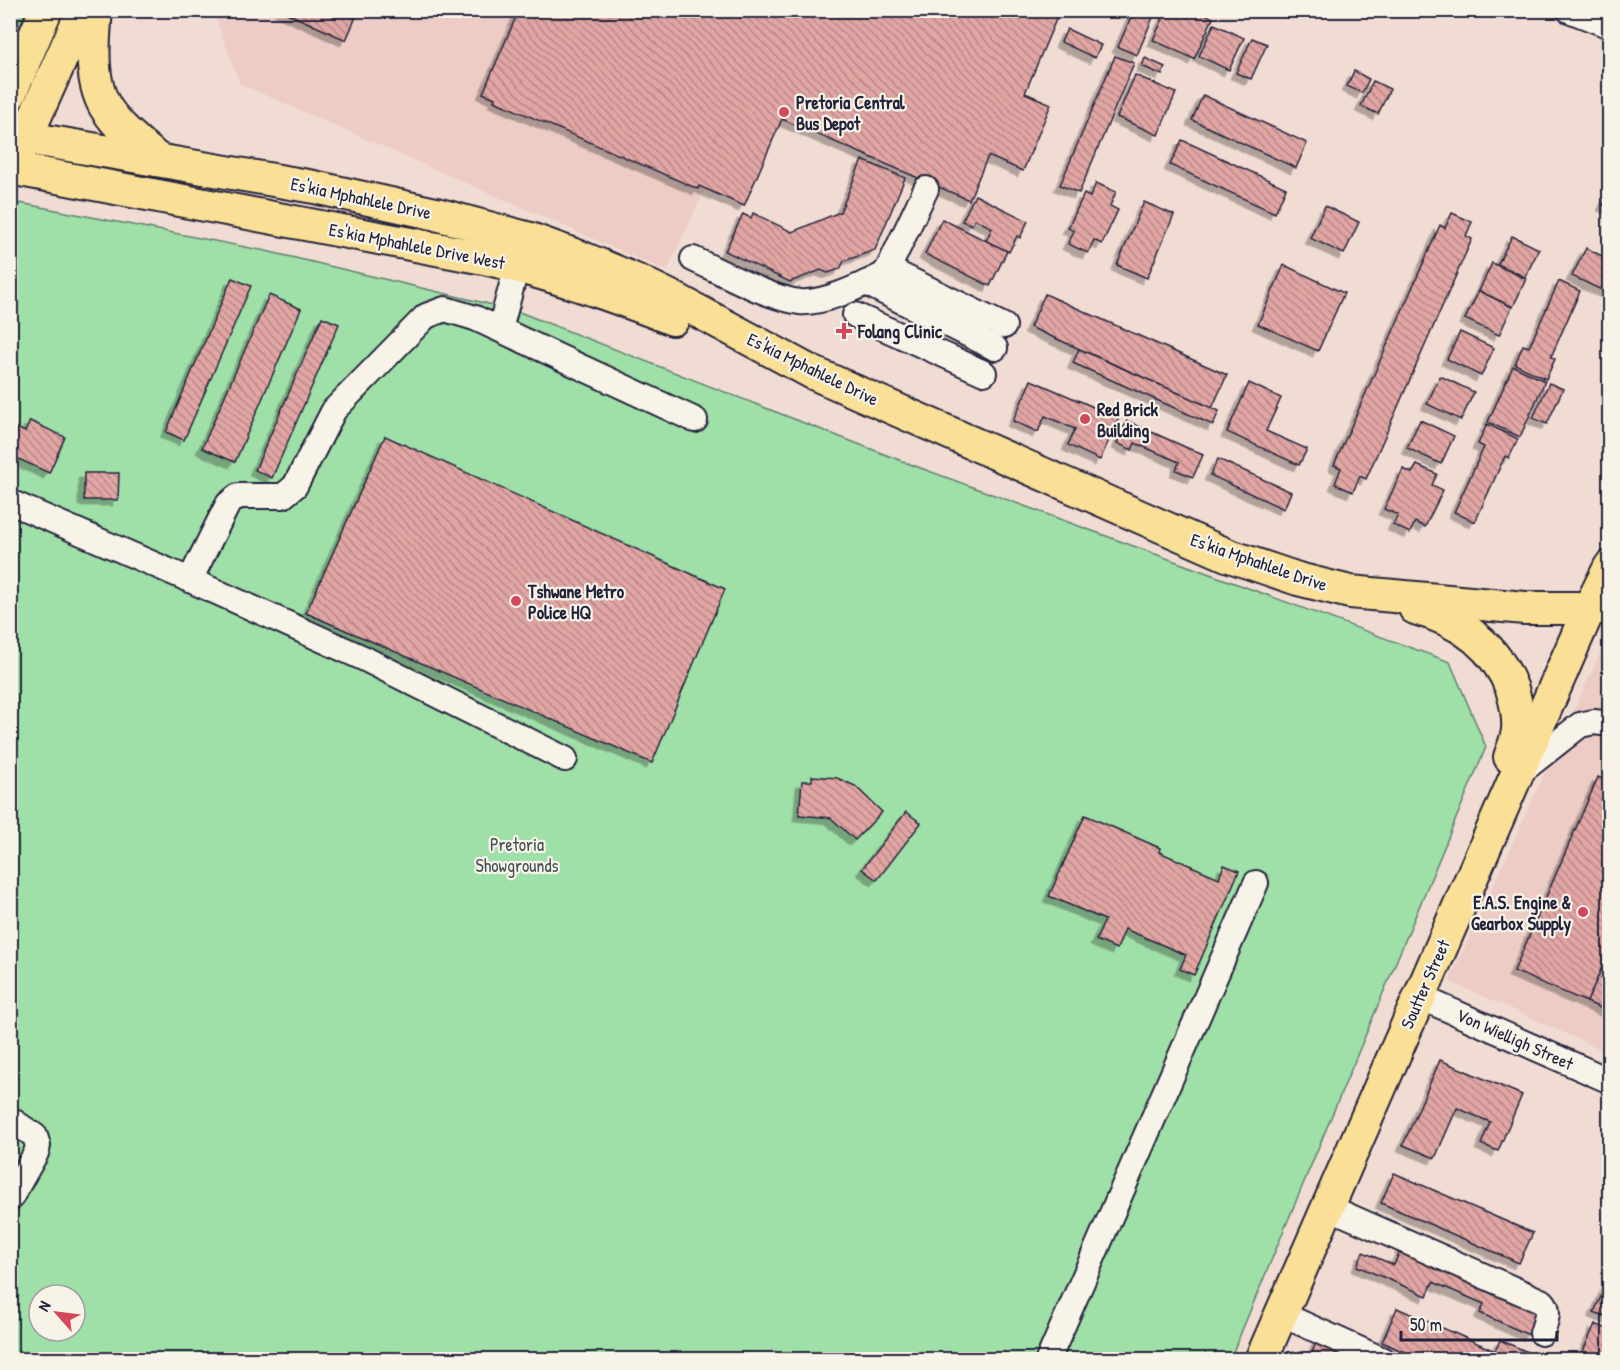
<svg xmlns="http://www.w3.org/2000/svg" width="1620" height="1370" font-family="'Patrick Hand',sans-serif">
<defs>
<pattern id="cemetery-stones" width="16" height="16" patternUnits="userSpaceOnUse" patternTransform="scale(1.5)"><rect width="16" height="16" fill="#9fdfa8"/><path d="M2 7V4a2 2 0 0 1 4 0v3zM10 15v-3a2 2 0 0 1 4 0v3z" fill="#89bf92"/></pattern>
<pattern id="building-back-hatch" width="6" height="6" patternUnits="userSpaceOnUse" patternTransform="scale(1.5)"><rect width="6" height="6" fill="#e1a6a3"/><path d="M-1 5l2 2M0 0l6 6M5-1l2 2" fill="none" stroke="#b68786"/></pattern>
<filter id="shadow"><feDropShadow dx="-5.5" dy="5.5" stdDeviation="0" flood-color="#0004"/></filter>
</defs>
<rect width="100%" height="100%" fill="#f0dcd3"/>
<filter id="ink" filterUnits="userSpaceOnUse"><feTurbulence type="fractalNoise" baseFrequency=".0167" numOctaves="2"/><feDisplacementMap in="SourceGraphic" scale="12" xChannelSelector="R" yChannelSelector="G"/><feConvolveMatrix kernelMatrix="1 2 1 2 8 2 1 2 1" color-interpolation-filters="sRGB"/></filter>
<g filter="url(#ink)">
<!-- built -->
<g fill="#ecccc5">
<path d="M213 11H519L483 93 495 98 494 101 698 188 699 186 705 189 667 271 240 84Z"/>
<path d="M1604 645H1609V1053L1449 981Z"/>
</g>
<!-- green -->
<path fill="#9fdfa8" stroke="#608072" stroke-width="1.5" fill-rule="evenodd" d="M20 203 266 251 514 310 907 463 1450 662 1486 747 1230 1359 11 1360 10 226ZM39 1295H75V1331H39Z"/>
<!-- cemetery -->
<path fill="url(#cemetery-stones)" stroke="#608072" stroke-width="1.5" d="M11 10 26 11 11 46 10 11Z"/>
<!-- building -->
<g fill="url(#building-back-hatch)" stroke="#22223b" stroke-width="1.5" filter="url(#shadow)">
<path d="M280 10H359L346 40Z"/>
<path d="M519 10H1060L1025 93 1051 104 1023 171 988 156 969 200 782 119 744 206 699 186 698 189 494 101 495 98 483 93Z"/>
<path d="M1134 10H1156L1137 55 1118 47Z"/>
<path d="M1167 10H1197L1213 18 1194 59 1153 40Z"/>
<path d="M1214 24 1244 38 1229 70 1199 56Z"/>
<path d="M1067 29 1101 45 1095 58 1061 42Z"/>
<path d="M1252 38 1267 44 1251 79 1236 73Z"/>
<path d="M1115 56 1134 63 1079 193 1060 185Z"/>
<path d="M1145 58 1165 67 1162 75 1142 66Z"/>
<path d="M1354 71 1369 79 1362 93 1347 86Z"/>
<path d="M1135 75 1176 93 1158 135 1117 117Z"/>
<path d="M1373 81 1390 89 1378 114 1361 106Z"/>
<path d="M1203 95 1307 143 1296 168 1192 120Z"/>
<path d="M1182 140 1286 188 1275 213 1170 165Z"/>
<path d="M862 160 905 178 875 250 844 261 840 269 828 273 821 270 790 282 725 251 743 214 751 218 753 213 792 232 840 212Z"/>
<path d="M1096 183 1116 192 1110 206 1118 210 1102 244 1094 240 1088 253 1068 244 1074 231 1068 228 1084 194 1090 197Z"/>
<path d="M1610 191V208L1603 205Z"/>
<path d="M975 195 1028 221 1020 238 1017 236 1009 252 986 241 992 228 975 219 972 225 962 221Z"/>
<path d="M1144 202 1174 215 1147 278 1117 265Z"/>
<path d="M1325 206 1359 222 1344 254 1310 238Z"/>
<path d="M1452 213 1472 222 1466 236 1472 239 1366 479 1360 476 1353 492 1335 484 1341 468 1334 465 1440 225 1445 228Z"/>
<path d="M942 219 1007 251 990 286 925 254Z"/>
<path d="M1512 236 1539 249 1525 277 1498 264Z"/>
<path d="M1586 248 1610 260V285L1606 292 1572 276Z"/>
<path d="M1492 263 1526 279 1513 307 1479 291Z"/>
<path d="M1284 265 1344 293 1318 351 1258 324Z"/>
<path d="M232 278 251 286 184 440 166 432Z"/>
<path d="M1559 281 1580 291 1551 357 1555 359 1546 379 1515 364 1523 345 1529 347Z"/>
<path d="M1479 291 1512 307 1499 335 1465 319Z"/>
<path d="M1045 294 1227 375 1212 408 1030 327Z"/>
<path d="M269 295 301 309 235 462 202 448Z"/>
<path d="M322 317 339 324 272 478 255 470Z"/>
<path d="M1460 332 1494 348 1481 376 1447 359Z"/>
<path d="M1079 349 1219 411 1213 425 1073 363Z"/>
<path d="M1513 366 1545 381 1520 437 1488 422Z"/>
<path d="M1440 376 1474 392 1461 420 1427 404Z"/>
<path d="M1031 380 1119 418 1100 460 1068 445 1075 429 1045 416 1038 432 1013 421Z"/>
<path d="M1249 383 1281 398 1266 431 1307 449 1299 465 1227 432Z"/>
<path d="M1549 383 1563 389 1547 424 1533 418Z"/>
<path d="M1420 420 1454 436 1441 464 1407 448Z"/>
<path d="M30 421 65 437 49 473 10 455V437L15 427 25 432Z"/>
<path d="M1127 421 1203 455 1193 477 1176 470 1179 462 1135 443 1132 450 1117 443Z"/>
<path d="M1487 424 1518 439 1509 458 1505 456 1475 522 1454 512 1484 447 1478 444Z"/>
<path d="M385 436 725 589 652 763 306 613Z"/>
<path d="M1218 459 1291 492 1284 509 1210 475Z"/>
<path d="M1417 465 1437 474 1432 485 1443 490 1425 527 1415 522 1410 533 1393 525 1398 515 1384 509 1403 469 1412 473Z"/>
<path d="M84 473H119L118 500H84Z"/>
<path d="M812 776 837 778 855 786 882 812 855 840 831 818 799 815 802 781H812Z"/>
<path d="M1598 777 1610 782V949L1587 1002 1514 971Z"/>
<path d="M906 812 921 823 877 880 862 869Z"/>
<path d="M1085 815 1160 848 1159 852 1219 878 1224 865 1239 871 1194 975 1180 969 1186 955 1125 929 1117 949 1096 940 1105 920 1049 896Z"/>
<path d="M1610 949V1012L1587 1002Z"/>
<path d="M1440 1060 1522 1095 1498 1151 1481 1144 1490 1122 1457 1108 1435 1158 1403 1145Z"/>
<path d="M1394 1173 1533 1233 1519 1263 1381 1203Z"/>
<path d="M1402 1246 1541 1307 1529 1335 1480 1313 1484 1304 1433 1282 1427 1296 1357 1266 1363 1252 1394 1265Z"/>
<path d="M1610 1277V1318L1594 1312Z"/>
<path d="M1397 1308 1495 1351 1500 1340 1546 1360H1433L1427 1357 1425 1360H1422L1382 1342Z"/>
<path d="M1595 1324 1610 1330V1360H1579Z"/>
<path d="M1317 1340 1362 1360H1309Z"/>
</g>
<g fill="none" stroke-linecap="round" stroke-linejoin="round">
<!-- minor casing -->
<g stroke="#22223b" stroke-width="28">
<g id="minor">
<path d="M1569 10 1610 26"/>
<path d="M693 259C724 273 768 298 800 302 824 304 862 285 883 275L888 269 926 189"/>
<path d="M888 269 1004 326"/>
<path d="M866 283 995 348"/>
<path d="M855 315 984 373"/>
<path d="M500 329 517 266"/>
<path d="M10 502 190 580 363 658 565 759"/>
<path d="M190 580 228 504 238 496H283L295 486 334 410 426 316 445 309 475 318 695 420"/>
<path d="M1518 774 1580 725 1594 722 1610 724"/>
<path d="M1420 997 1610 1081"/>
<path d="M10 1119 35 1136 38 1146 36 1153 10 1199"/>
<path d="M1328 1207 1543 1302C1551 1310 1545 1323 1542 1333"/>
<path d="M1281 1314 1383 1360"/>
<path d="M1048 1360 1256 883"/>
</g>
</g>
<!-- major casing -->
<g stroke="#22223b" stroke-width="36">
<g id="major">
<path d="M96 10C93 42 89 84 108 111 121 130 141 145 158 160"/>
<path d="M10 94 46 10"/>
<path d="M10 135 314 187 436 214 530 239 585 259 640 282 681 302 811 372 1227 555 1298 579 1350 592 1525 608H1610"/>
<path d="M18 155 83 10"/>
<path d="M10 168 484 258C549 273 612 295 673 319"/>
<path d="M1415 608C1460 620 1495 645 1512 689 1516 702 1519 716 1518 730 1517 739 1513 749 1510 757"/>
<path d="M1261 1360 1589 609 1610 567"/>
</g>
</g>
<!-- minor -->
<use href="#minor" stroke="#f7f3e8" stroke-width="24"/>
<!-- major -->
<use href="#major" stroke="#fadf96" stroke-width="32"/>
</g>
</g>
<!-- markers -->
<g fill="#d1495b" stroke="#f7f3e8" stroke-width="2">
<circle cx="784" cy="112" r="6"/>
<path d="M841 322h6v6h6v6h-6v6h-6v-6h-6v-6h6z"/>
<circle cx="1085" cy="419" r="6"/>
<circle cx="516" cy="601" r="6"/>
<circle cx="1583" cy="912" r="6"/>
</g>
<g text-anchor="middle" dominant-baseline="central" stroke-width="4.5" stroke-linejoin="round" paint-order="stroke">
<!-- poi labels -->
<g font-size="18" font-weight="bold" fill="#22223b" stroke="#f7f3e8" text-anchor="start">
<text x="796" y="102">Pretoria Central<tspan x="796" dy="21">Bus Depot</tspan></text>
<text x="858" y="331">Folang Clinic</text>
<text x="1097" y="409">Red Brick<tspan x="1097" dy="21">Building</tspan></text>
<text x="528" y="591">Tshwane Metro<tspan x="528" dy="21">Police HQ</tspan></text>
<text x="1571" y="902" text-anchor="end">E.A.S. Engine &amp;<tspan x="1571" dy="21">Gearbox Supply</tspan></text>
</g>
<!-- street labels -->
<g font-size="18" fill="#22223b" stroke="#f7f3e8">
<text transform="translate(361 198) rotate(12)">Es'kia Mphahlele Drive</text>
<text transform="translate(417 246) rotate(11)">Es'kia Mphahlele Drive West</text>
<text transform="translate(813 369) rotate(26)">Es'kia Mphahlele Drive</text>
<text transform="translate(1259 562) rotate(19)">Es'kia Mphahlele Drive</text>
<text transform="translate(1425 984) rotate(-66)">Soutter Street</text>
<text transform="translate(1515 1039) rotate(24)">Von Wielligh Street</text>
</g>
<!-- park labels -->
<g font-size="18" fill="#415156" stroke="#f7f3e8">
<text x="517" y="844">Pretoria<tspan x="517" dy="21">Showgrounds</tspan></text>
</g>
</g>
<!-- margin -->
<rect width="1620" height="1370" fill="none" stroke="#f7f3e8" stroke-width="36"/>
<rect x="18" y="18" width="1584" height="1334" fill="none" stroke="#22223b" stroke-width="2" filter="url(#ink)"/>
<!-- north arrow -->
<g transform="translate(57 1313) rotate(298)"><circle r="28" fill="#f7f3e8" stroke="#a29fa3" stroke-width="1.5"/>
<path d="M0-4.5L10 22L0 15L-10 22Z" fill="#d1495b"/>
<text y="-9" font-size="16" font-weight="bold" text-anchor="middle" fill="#22223b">N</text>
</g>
<!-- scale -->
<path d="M1401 1331v9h156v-9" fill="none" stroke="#22223b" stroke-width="3"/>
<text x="1410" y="1331" font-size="18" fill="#22223b" stroke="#f7f3e8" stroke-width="4.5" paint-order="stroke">50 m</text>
</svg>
